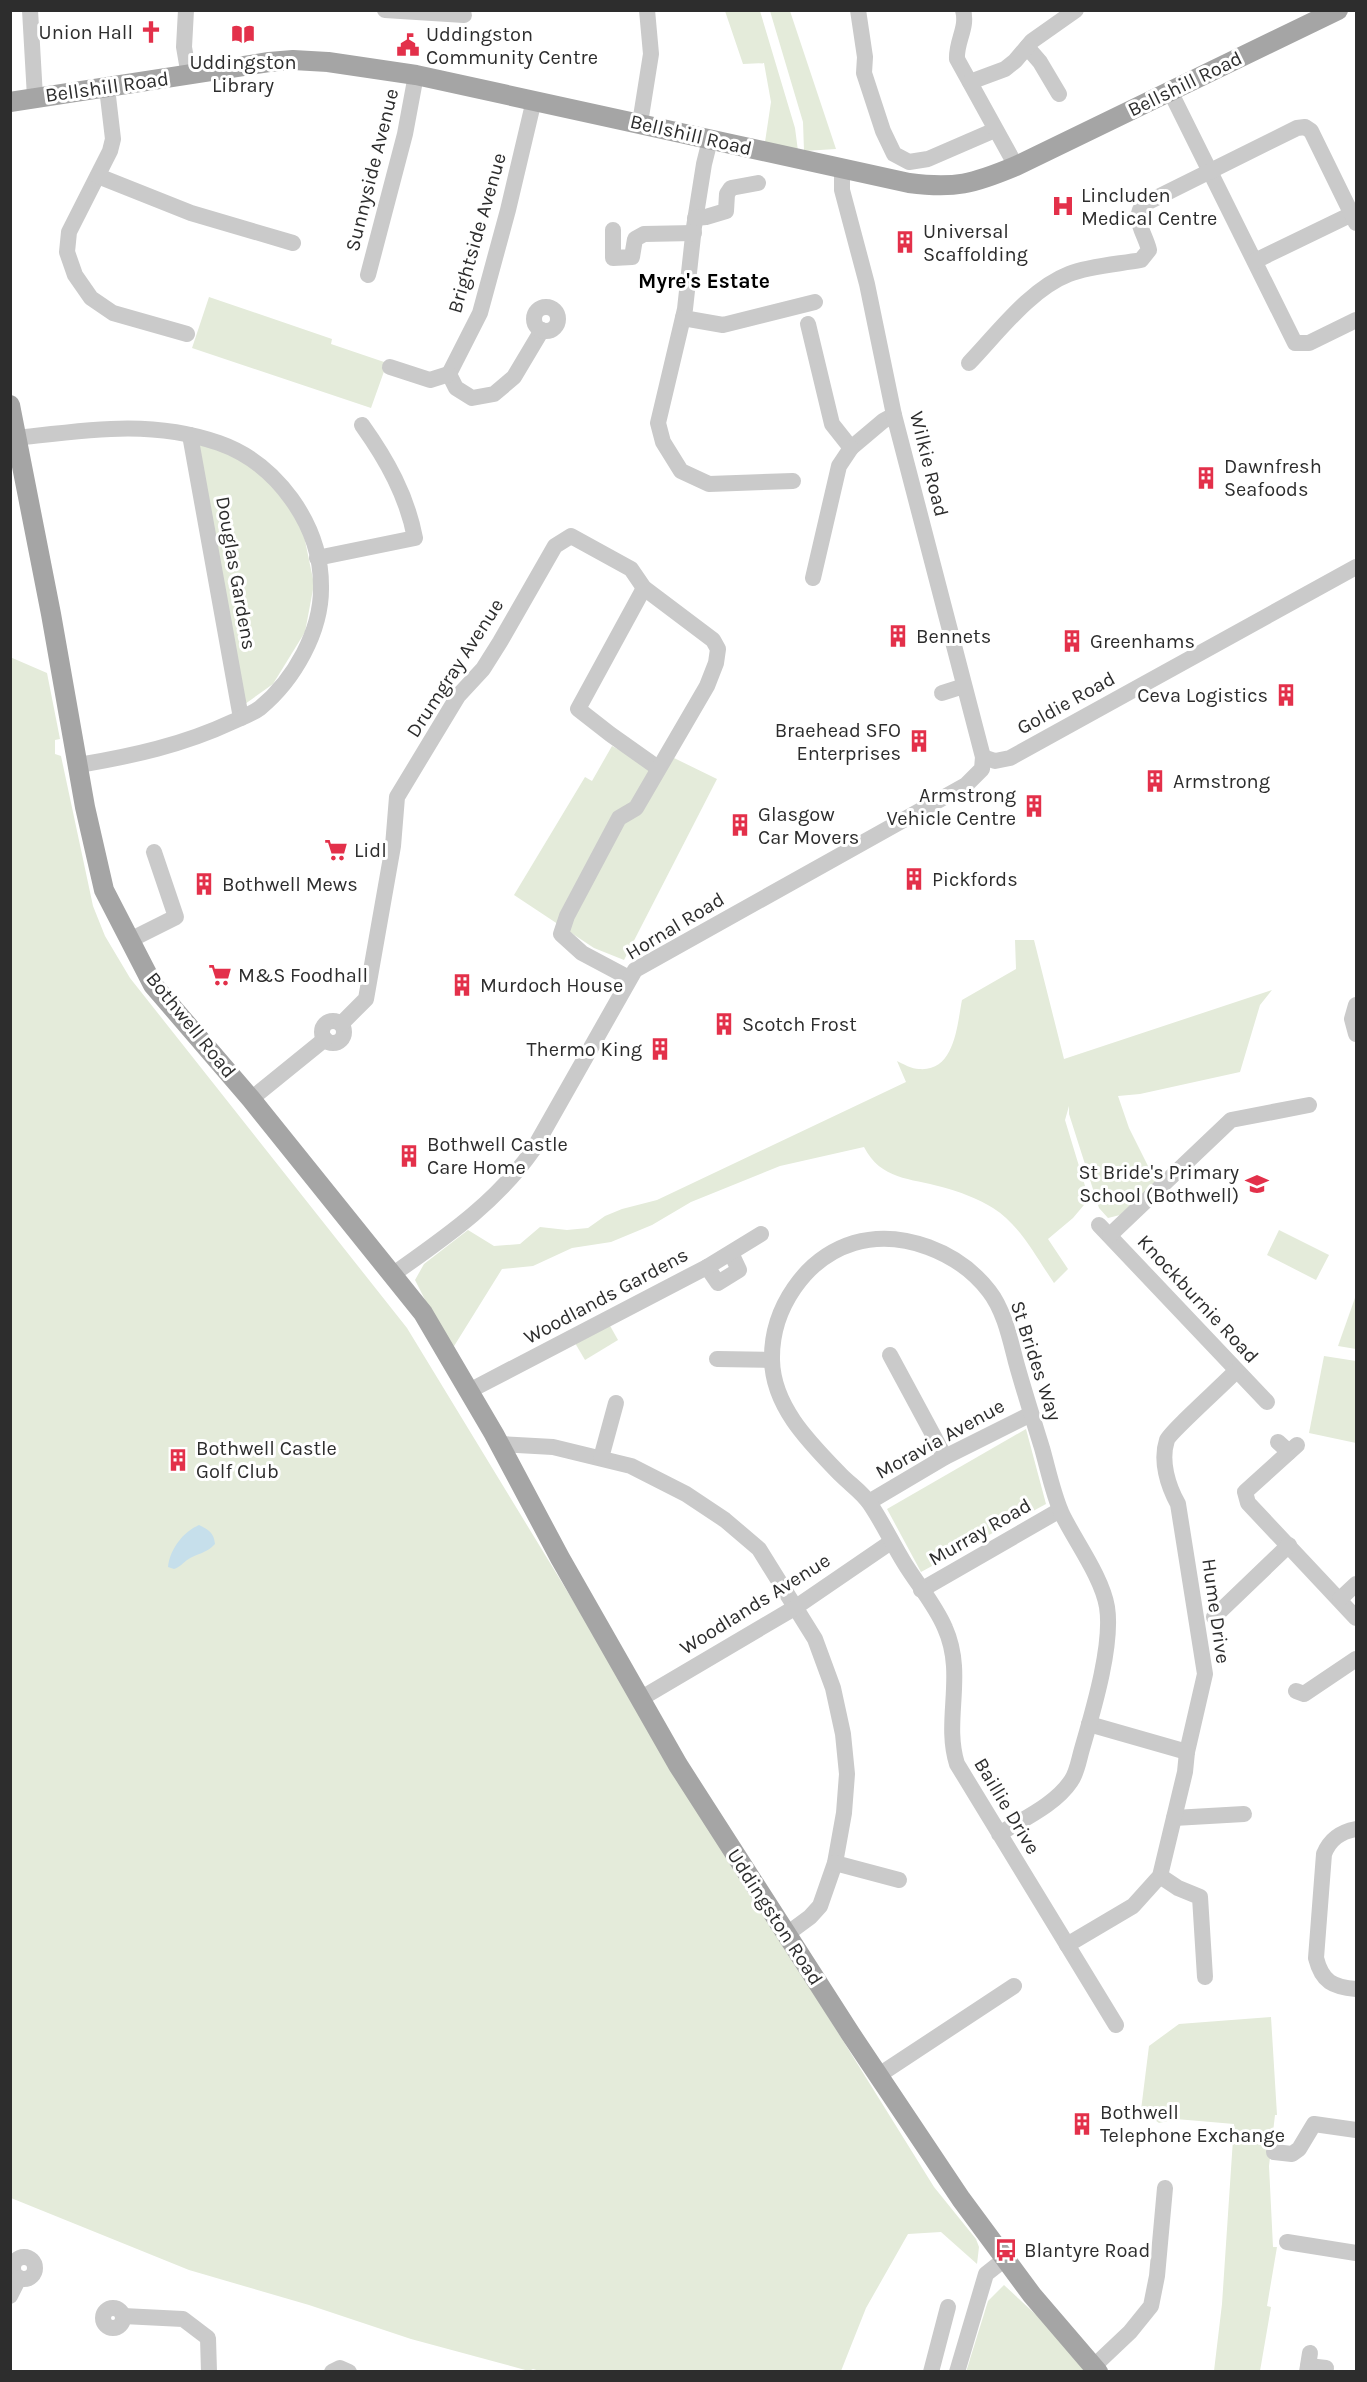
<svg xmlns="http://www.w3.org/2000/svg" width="1367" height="2382" font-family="Karla,sans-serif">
<rect width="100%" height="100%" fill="#fff"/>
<!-- green -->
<g fill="#e4ebda">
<path d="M725 11H760L795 128 798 151 765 142 771 102 764 63 743 64Z"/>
<path d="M770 11H790L836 149 804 151 803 122Z"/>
<path d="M209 297 332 339 331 344 387 363 371 408 192 348Z"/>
<path d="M197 444 219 447 255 466 283 493 302 526 314 584 305 632 273 684 245 704Z"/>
<path d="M10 657 47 673 60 739 55 740V754L61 756 93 906 105 936 130 978 407 1328 740 1875 934 2187 976 2239 979 2247 977 2264 941 2232 908 2234 866 2308 841 2371 543 2372 533 2369 529 2371 411 2339 309 2305 189 2270 11 2198Z"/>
<path d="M612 746 664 774 674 758 717 779 624 960 594 948 514 895 585 777 592 781Z"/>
<path d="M1015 940H1034L1064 1059 1272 990 1260 1005 1240 1072 1140 1094 1118 1096 1129 1128 1156 1182 1120 1215 1108 1218 1099 1208 1069 1114V1106L1065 1120 1089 1199 1073 1218 1048 1239 1068 1269 1054 1283C1036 1257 1020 1225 993 1208 979 1199 958 1191 942 1187 910 1178 881 1180 864 1147L780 1166 691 1202 652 1225 611 1242 572 1248 533 1266 502 1269 451 1351 415 1280 424 1264 468 1230 494 1246 520 1244 540 1227 567 1230 588 1228 605 1216 622 1209 657 1200 906 1082 897 1061C903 1064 912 1069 919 1069 955 1072 957 1025 962 1000L1016 969Z"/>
<path d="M1279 1230 1329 1255 1316 1280 1267 1255Z"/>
<path d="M1356 1295V1349L1338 1346Z"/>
<path d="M609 1324 618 1340 585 1360 575 1343Z"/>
<path d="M1324 1356 1356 1361V1443L1309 1433Z"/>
<path d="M1026 1429 1046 1504 921 1572 887 1509Z"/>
<path d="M1271 2017 1277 2115H1275L1269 2166 1273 2247H1277L1267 2306 1271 2307 1260 2371H1214L1222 2304 1234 2124 1176 2119 1159 2123 1141 2110 1149 2046 1179 2024Z"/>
<path d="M1004 2285 1046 2324 1089 2372H966L988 2301Z"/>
</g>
<!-- water -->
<path fill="#c6dfeb" d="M199 1525C209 1530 214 1533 215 1544 206 1554 197 1553 187 1560 182 1564 180 1567 174 1569L168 1567C170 1549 183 1532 199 1525Z"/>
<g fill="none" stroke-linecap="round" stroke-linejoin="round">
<!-- minor -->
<g stroke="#cacaca" stroke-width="16">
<path d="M30 10 35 97"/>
<path d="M186 10 184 47 189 76"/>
<path d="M385 10 464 15"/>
<path d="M858 10 865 57 864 73 883 131 894 154 909 162 928 159 995 130"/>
<path d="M963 10C968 28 956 41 957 59L1016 166"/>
<path d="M1027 47 1040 62 1059 94"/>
<path d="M970 82 1005 69 1015 61 1032 41 1076 10"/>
<path d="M107 88 113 139 110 151 69 232 67 252 75 275 91 298 113 313 187 334"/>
<path d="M1170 91 1295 343H1309L1356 320"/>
<path d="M534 100 508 210 480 313 449 374 456 388 472 398 494 394 514 377 542 330"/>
<path d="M640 123 651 54 647 10"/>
<path d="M710 140 704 164 694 227 685 309 658 423 663 442 681 471 709 484 793 481"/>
<path d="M98 176 191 213 293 243"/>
<path d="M695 218 706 217 726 211 727 194 731 188 758 183"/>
<path d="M613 230V258L632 257 635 239 644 234 694 233"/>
<path d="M1255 261 1352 214"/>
<path d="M368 275 405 134 416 75"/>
<circle cx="546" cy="319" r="12"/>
<path d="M683 318 723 325 815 302"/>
<path d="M808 324 832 424 851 448 883 421 894 415"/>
<path d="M969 363C997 334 1030 289 1069 274 1089 266 1119 264 1141 260L1149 250C1145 233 1131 218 1144 204L1297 128 1305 127 1311 131 1356 223"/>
<path d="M390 367 430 380 449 374"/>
<path d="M190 435 241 718"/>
<path d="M17 438C87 430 151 419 219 443 276 463 321 524 321 586 322 631 294 680 260 708 252 714 241 718 232 722 183 745 132 756 79 765"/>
<path d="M317 558 415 538C407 496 387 460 362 425"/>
<path d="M813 578 839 466 851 448"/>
<path d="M644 588 578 709 610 734 658 768"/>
<path d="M942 693 964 686"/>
<path d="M983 757 995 761 1010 758 1356 567"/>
<path d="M130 940 176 917 154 852"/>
<path d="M1356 1005 1352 1019 1356 1034"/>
<circle cx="333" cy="1032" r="11"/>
<path d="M341 1024 366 999 393 846 397 797 458 696 483 669 500 642 555 546 571 536 631 569 644 588 713 640 718 649 716 663 707 686 636 808 619 818 567 916 561 934 582 953 629 978"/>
<path d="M251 1099 325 1039"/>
<path d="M1099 1225 1267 1402"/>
<path d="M1110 1235 1231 1120 1309 1105"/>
<path d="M707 1267 718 1283 739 1270 731 1253"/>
<path d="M392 1275C444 1238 496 1203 533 1150L635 970 966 785 982 769 983 757 894 415 867 284 842 190V169"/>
<path d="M890 1355 945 1457"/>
<path d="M717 1359 772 1360"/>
<path d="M469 1391 707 1267 761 1234"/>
<path d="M1278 1442 1289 1452"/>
<path d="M499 1444 553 1447 631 1466 686 1494 725 1520 759 1549 815 1639 833 1688 843 1734 847 1774 844 1813 835 1863 820 1906 810 1917 787 1934"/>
<path d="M1297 1445 1245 1492 1248 1503 1356 1618"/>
<path d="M601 1458 616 1403"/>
<path d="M869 1502 945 1457 1031 1414"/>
<path d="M921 1590 1060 1510"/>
<path d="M1340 1599 1356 1584"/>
<path d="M1214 1617 1289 1545"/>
<path d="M1296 1691 1304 1694 1356 1659"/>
<path d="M640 1699 796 1607 891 1542"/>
<path d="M1089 1724 1187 1752"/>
<path d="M1174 1818 1244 1814"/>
<path d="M1356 1829C1340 1832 1330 1839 1324 1854L1316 1958C1322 1982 1333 1987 1356 1989"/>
<path d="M999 1834C1023 1819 1055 1805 1071 1781 1077 1773 1079 1759 1082 1749 1093 1711 1113 1645 1107 1607 1102 1577 1075 1541 1062 1514 1053 1494 1048 1469 1042 1448 1033 1419 1024 1391 1016 1362 1010 1339 1004 1310 989 1291 959 1252 902 1229 854 1243 805 1258 771 1309 772 1360 773 1407 810 1443 841 1475 851 1485 863 1493 870 1504 883 1523 893 1545 905 1564 918 1585 936 1606 945 1628 966 1675 943 1720 957 1764L1116 2025"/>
<path d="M835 1863 899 1880"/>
<path d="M1160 1876 1178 1888 1200 1897 1205 1977"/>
<path d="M1067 1945 1133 1906 1160 1876 1185 1772 1187 1752 1205 1674 1178 1504C1168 1486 1160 1461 1167 1440 1170 1432 1226 1382 1236 1371"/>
<path d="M879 2075 1014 1986"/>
<path d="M1274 2152 1292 2154 1299 2149 1314 2124 1356 2130"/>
<path d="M1287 2242 1356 2253"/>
<circle cx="24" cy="2268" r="11"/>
<path d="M10 2296 19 2278"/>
<circle cx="113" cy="2318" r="10"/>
<path d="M123 2316 183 2319 208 2338 209 2372"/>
<path d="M1308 2366 1326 2368"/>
<path d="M1093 2367 1130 2332 1151 2306 1157 2276 1165 2188"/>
<path d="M332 2372 340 2368 349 2372"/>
<path d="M931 2372 948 2307"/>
<path d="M957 2372 986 2274 1005 2259"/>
<path d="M1307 2372 1310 2353"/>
</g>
<!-- major -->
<g stroke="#a5a5a5" stroke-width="20">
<path d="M10 102 269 62 293 60 328 62 416 75 909 183C955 189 973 184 1016 166L1338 10"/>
<path d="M10 405 51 614 85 807 104 890 153 985 251 1099 423 1313 494 1434 560 1558 678 1765 850 2033 961 2199 1032 2295 1098 2372"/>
</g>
</g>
<!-- icons -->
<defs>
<g id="church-bare" transform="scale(1.8)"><path d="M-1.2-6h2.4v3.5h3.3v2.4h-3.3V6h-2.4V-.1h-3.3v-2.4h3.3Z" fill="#e3304a" stroke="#fff" stroke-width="2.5" paint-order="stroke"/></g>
<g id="library-bare" transform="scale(1.8)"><path d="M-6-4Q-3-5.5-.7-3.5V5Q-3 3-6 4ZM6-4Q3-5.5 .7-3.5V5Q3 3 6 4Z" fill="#e3304a" stroke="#fff" stroke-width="2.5" paint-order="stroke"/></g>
<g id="civic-bare" transform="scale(1.8)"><path d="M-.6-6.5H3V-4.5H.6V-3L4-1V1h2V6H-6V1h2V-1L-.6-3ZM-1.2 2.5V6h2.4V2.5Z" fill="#e3304a" stroke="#fff" stroke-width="2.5" paint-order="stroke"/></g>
<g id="hospital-bare" transform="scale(1.8)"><path d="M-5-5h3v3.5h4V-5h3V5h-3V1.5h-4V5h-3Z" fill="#e3304a" stroke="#fff" stroke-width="2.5" paint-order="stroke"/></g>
<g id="building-bare" transform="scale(1.8)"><path d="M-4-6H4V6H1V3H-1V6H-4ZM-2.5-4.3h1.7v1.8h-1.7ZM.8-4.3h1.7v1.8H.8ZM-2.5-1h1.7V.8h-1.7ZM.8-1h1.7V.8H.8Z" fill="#e3304a" stroke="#fff" stroke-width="2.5" paint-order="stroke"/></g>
<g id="supermarket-bare" transform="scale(1.8)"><path d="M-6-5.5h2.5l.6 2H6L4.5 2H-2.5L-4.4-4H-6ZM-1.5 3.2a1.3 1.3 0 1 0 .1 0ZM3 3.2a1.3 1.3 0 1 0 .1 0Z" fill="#e3304a" stroke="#fff" stroke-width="2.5" paint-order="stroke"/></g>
<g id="school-bare" transform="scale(1.8)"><path d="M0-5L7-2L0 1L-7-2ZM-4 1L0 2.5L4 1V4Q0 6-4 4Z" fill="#e3304a" stroke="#fff" stroke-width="2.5" paint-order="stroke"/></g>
<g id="bus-bare" transform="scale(1.8)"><path d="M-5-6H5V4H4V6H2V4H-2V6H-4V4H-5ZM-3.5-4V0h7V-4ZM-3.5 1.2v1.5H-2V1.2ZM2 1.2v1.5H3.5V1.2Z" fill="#e3304a" stroke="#fff" stroke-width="2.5" paint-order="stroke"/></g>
</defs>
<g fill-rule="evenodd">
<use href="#church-bare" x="151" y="32"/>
<use href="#library-bare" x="243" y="34"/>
<use href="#civic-bare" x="408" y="45"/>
<use href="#hospital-bare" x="1063" y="206"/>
<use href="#building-bare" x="905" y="242"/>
<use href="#building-bare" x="1206" y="478"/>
<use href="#building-bare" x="898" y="636"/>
<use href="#building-bare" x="1072" y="641"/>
<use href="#building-bare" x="1286" y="695"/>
<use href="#building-bare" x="919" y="741"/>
<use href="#building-bare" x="1155" y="781"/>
<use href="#building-bare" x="1034" y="806"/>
<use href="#building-bare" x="740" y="825"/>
<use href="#supermarket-bare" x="336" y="850"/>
<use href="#building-bare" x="914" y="879"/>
<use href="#building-bare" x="204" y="884"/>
<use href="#supermarket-bare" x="220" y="975"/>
<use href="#building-bare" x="462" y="985"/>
<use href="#building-bare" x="724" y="1024"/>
<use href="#building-bare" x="660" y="1049"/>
<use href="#building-bare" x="409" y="1156"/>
<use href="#school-bare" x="1257" y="1184"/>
<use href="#building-bare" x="178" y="1460"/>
<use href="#building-bare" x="1082" y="2124"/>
<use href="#bus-bare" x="1006" y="2250"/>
</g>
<g text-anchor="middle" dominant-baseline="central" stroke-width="6" stroke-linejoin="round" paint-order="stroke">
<!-- poi labels -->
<g font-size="20" fill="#2d2d2d" stroke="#fff" text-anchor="start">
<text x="133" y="32" text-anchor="end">Union Hall</text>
<text x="426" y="34">Uddingston<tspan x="426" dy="23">Community Centre</tspan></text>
<text x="243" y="62" text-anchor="middle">Uddingston<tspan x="243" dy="23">Library</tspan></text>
<text x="1081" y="195">Lincluden<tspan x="1081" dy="23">Medical Centre</tspan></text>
<text x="923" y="231">Universal<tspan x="923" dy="23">Scaffolding</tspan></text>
<text x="1224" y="466">Dawnfresh<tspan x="1224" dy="23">Seafoods</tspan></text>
<text x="916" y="636">Bennets</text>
<text x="1090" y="641">Greenhams</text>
<text x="1268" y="695" text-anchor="end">Ceva Logistics</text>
<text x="901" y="730" text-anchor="end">Braehead SFO<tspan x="901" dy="23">Enterprises</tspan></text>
<text x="1173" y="781">Armstrong</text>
<text x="1016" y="795" text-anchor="end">Armstrong<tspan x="1016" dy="23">Vehicle Centre</tspan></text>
<text x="758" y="814">Glasgow<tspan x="758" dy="23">Car Movers</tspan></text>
<text x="354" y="850">Lidl</text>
<text x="932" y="879">Pickfords</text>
<text x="222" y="884">Bothwell Mews</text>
<text x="238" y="975">M&amp;S Foodhall</text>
<text x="480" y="985">Murdoch House</text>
<text x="742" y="1024">Scotch Frost</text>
<text x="642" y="1049" text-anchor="end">Thermo King</text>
<text x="427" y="1144">Bothwell Castle<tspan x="427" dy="23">Care Home</tspan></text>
<text x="1239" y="1172" text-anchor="end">St Bride's Primary<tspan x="1239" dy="23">School (Bothwell)</tspan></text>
<text x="196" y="1448">Bothwell Castle<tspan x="196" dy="23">Golf Club</tspan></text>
<text x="1100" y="2112">Bothwell<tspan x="1100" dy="23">Telephone Exchange</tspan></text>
<text x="1024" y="2250">Blantyre Road</text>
</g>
<!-- street labels -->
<g font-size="20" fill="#2d2d2d" stroke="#fff">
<text transform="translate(1185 84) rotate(-26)">Bellshill Road</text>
<text transform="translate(107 87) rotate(-8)">Bellshill Road</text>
<text transform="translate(691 135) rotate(13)">Bellshill Road</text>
<text transform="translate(372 170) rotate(-76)">Sunnyside Avenue</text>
<text transform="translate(477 233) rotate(-74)">Brightside Avenue</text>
<text transform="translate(929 464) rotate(76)">Wilkie Road</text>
<text transform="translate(236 573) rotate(80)">Douglas Gardens</text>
<text transform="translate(455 668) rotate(-57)">Drumgray Avenue</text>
<text transform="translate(1066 703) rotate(-29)">Goldie Road</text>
<text transform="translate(675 926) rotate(-31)">Hornal Road</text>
<text transform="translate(191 1025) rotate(51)">Bothwell Road</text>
<text transform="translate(606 1296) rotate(-28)">Woodlands Gardens</text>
<text transform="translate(1198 1299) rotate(47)">Knockburnie Road</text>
<text transform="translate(1036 1361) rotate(72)">St Brides Way</text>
<text transform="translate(940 1439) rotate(-29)">Moravia Avenue</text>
<text transform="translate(980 1532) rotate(-30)">Murray Road</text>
<text transform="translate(755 1604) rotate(-32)">Woodlands Avenue</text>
<text transform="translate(1216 1611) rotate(82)">Hume Drive</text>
<text transform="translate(1007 1806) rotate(59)">Baillie Drive</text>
<text transform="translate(775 1917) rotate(57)">Uddingston Road</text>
</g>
<!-- neighbourhood labels -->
<g font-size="21" font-weight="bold" fill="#000" stroke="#fff">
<text x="704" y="281">Myre's Estate</text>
</g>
</g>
<!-- border -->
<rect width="1367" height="2382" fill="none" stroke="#2d2d2d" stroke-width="24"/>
</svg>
